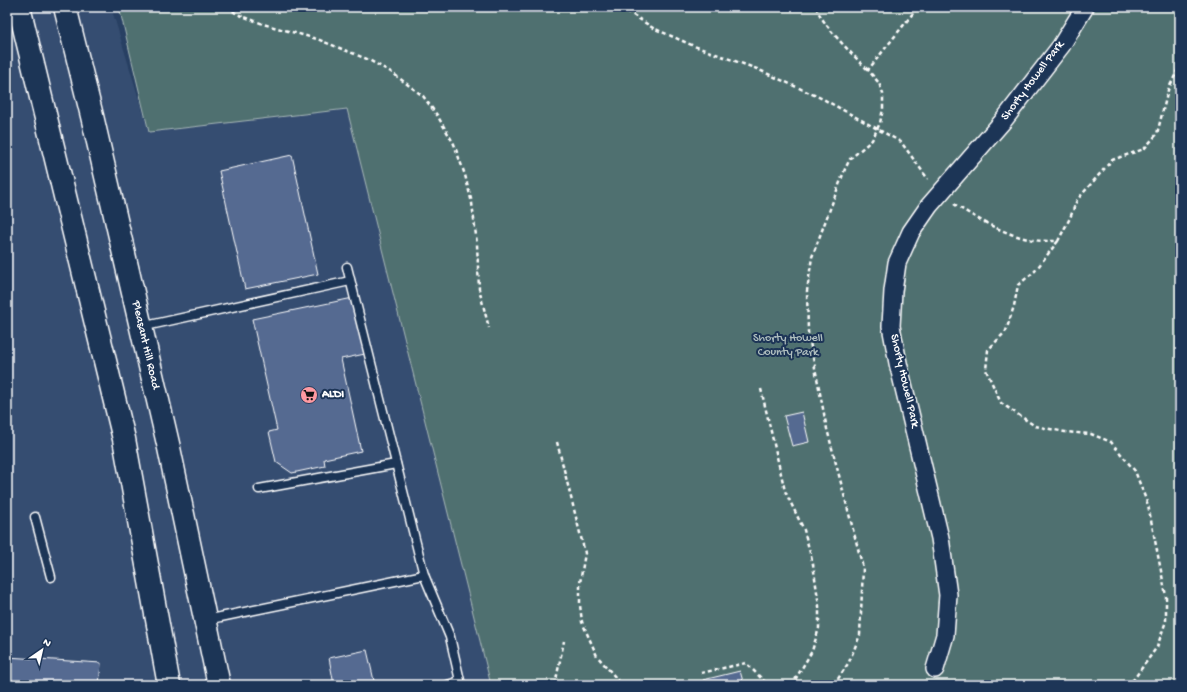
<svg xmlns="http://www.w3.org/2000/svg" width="1187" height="692" font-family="'Gochi Hand',sans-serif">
<rect width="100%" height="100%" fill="#284063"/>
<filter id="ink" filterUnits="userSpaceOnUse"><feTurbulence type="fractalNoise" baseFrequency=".025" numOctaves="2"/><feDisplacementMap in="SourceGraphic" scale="8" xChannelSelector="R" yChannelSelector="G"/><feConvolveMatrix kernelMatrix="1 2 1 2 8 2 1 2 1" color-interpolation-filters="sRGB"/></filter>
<g filter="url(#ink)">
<!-- built -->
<path fill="#364d71" d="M7 7H111L149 132 347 109 491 685H7Z"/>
<!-- green -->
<path fill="#507070" stroke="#a8b8b8" d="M119 7H1180V685H491L347 109 149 132Z"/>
<!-- building -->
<g fill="#556a91" stroke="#fff">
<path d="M292 155 318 274 245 289 219 171Z"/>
<path d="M353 298 365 354 341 359 361 451 324 459 325 466 292 473 276 462 269 432 277 430 252 319Z"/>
<path d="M802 412 809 442 792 446 784 416Z"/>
<path d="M367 650 375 685H334L329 658Z"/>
<path d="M7 657 101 663 99 685H7Z"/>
<path d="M740 671 744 685H705L703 680Z"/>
</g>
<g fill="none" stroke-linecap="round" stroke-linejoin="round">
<!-- service casing -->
<g stroke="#fff" stroke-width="11">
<g id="service">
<path d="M347 267 424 575 450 637 461 685"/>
<path d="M141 327 350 281"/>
<path d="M259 489 396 464"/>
<path d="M35 517 51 577"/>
<path d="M206 620 424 575"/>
<path d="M448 685 460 681"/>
</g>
</g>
<!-- minor casing -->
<g stroke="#fff" stroke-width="20">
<path id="minor" d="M935 669 945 635 948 595 940 538 898 363 891 326 893 291 897 263 911 232 929 206 1003 121 1061 46 1085 7"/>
</g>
<!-- trunk casing -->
<g stroke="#fff" stroke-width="25">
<g id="trunk">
<path d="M19 7 124 439 169 685"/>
<path d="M65 7 92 116 169 448 219 685"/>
</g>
</g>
<!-- path -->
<g stroke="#fff" stroke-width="2.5" stroke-dasharray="4 3" stroke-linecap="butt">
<path d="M227 7 237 14 263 24 317 39 367 59 391 72 423 96 437 115 454 144 465 175 472 203 477 244 479 289 489 328"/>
<path d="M621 7 653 28 694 46 757 69 823 99 901 142 928 179"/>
<path d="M816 7C823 26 853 55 868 70"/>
<path d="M954 204C977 219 1005 235 1033 240 1041 241 1050 241 1058 241L1070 218 1077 200 1112 160 1144 149 1157 134 1168 90 1180 65"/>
<path d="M1058 241 1035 271 1018 285 1014 306 1006 331 988 350 986 370 1001 403 1035 426 1065 432 1091 434 1111 442 1135 471 1148 505 1166 596V621L1157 647 1134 679 1128 685"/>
<path d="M761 389 785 491 804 530 813 564 819 606V628L812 651 792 685"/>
<path d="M557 442 585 553 580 583V605L582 622 597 656 622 685"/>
<path d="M701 673 746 663 768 685"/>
<path d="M555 685 564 641"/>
<path d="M834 685 849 662 860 635 863 568 827 429 808 332 807 291 812 257 845 169 850 159 872 140 880 123 883 109V94L879 83 868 70 918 7"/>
</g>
<!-- service -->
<use href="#service" stroke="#1d3557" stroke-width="8"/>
<!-- minor -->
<use href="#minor" stroke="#1d3557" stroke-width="17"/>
<!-- trunk -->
<use href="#trunk" stroke="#1d3557" stroke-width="22"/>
</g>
</g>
<!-- icons -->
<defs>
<g id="supermarket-disc" transform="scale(0.9)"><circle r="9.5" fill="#ff9aa2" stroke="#1d3557"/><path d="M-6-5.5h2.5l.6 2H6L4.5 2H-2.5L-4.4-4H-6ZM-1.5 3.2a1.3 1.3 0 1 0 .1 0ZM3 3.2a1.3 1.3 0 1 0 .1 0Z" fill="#111"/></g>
</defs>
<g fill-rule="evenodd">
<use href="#supermarket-disc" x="309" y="395"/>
</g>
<g text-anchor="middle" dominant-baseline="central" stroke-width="4" stroke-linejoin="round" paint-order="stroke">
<!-- street labels -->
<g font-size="12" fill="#fff" stroke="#1d3557">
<text transform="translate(1033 81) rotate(-53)">Shorty Howell Park</text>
<text transform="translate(145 345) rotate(77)">Pleasant Hill Road</text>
<text transform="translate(904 381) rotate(77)">Shorty Howell Park</text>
</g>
<!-- park labels -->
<g font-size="12" fill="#b0bfbf" stroke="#1d3557">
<text x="788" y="339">Shorty Howell<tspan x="788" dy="14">County Park</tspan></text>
</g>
<!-- poi labels -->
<g font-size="12" font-weight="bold" fill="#fff" stroke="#1d3557" text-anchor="start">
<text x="322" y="395">ALDI</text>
</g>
</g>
<!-- margin -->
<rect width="1187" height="692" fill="none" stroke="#1d3557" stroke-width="24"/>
<rect x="12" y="12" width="1163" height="668" fill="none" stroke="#fff" stroke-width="1.5" filter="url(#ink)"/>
<!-- north arrow -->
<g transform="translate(42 650) rotate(34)" stroke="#1d3557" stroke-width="3" paint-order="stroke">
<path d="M0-3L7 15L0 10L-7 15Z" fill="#ffffff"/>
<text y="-6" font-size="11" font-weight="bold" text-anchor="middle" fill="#ffffff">N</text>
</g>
</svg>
